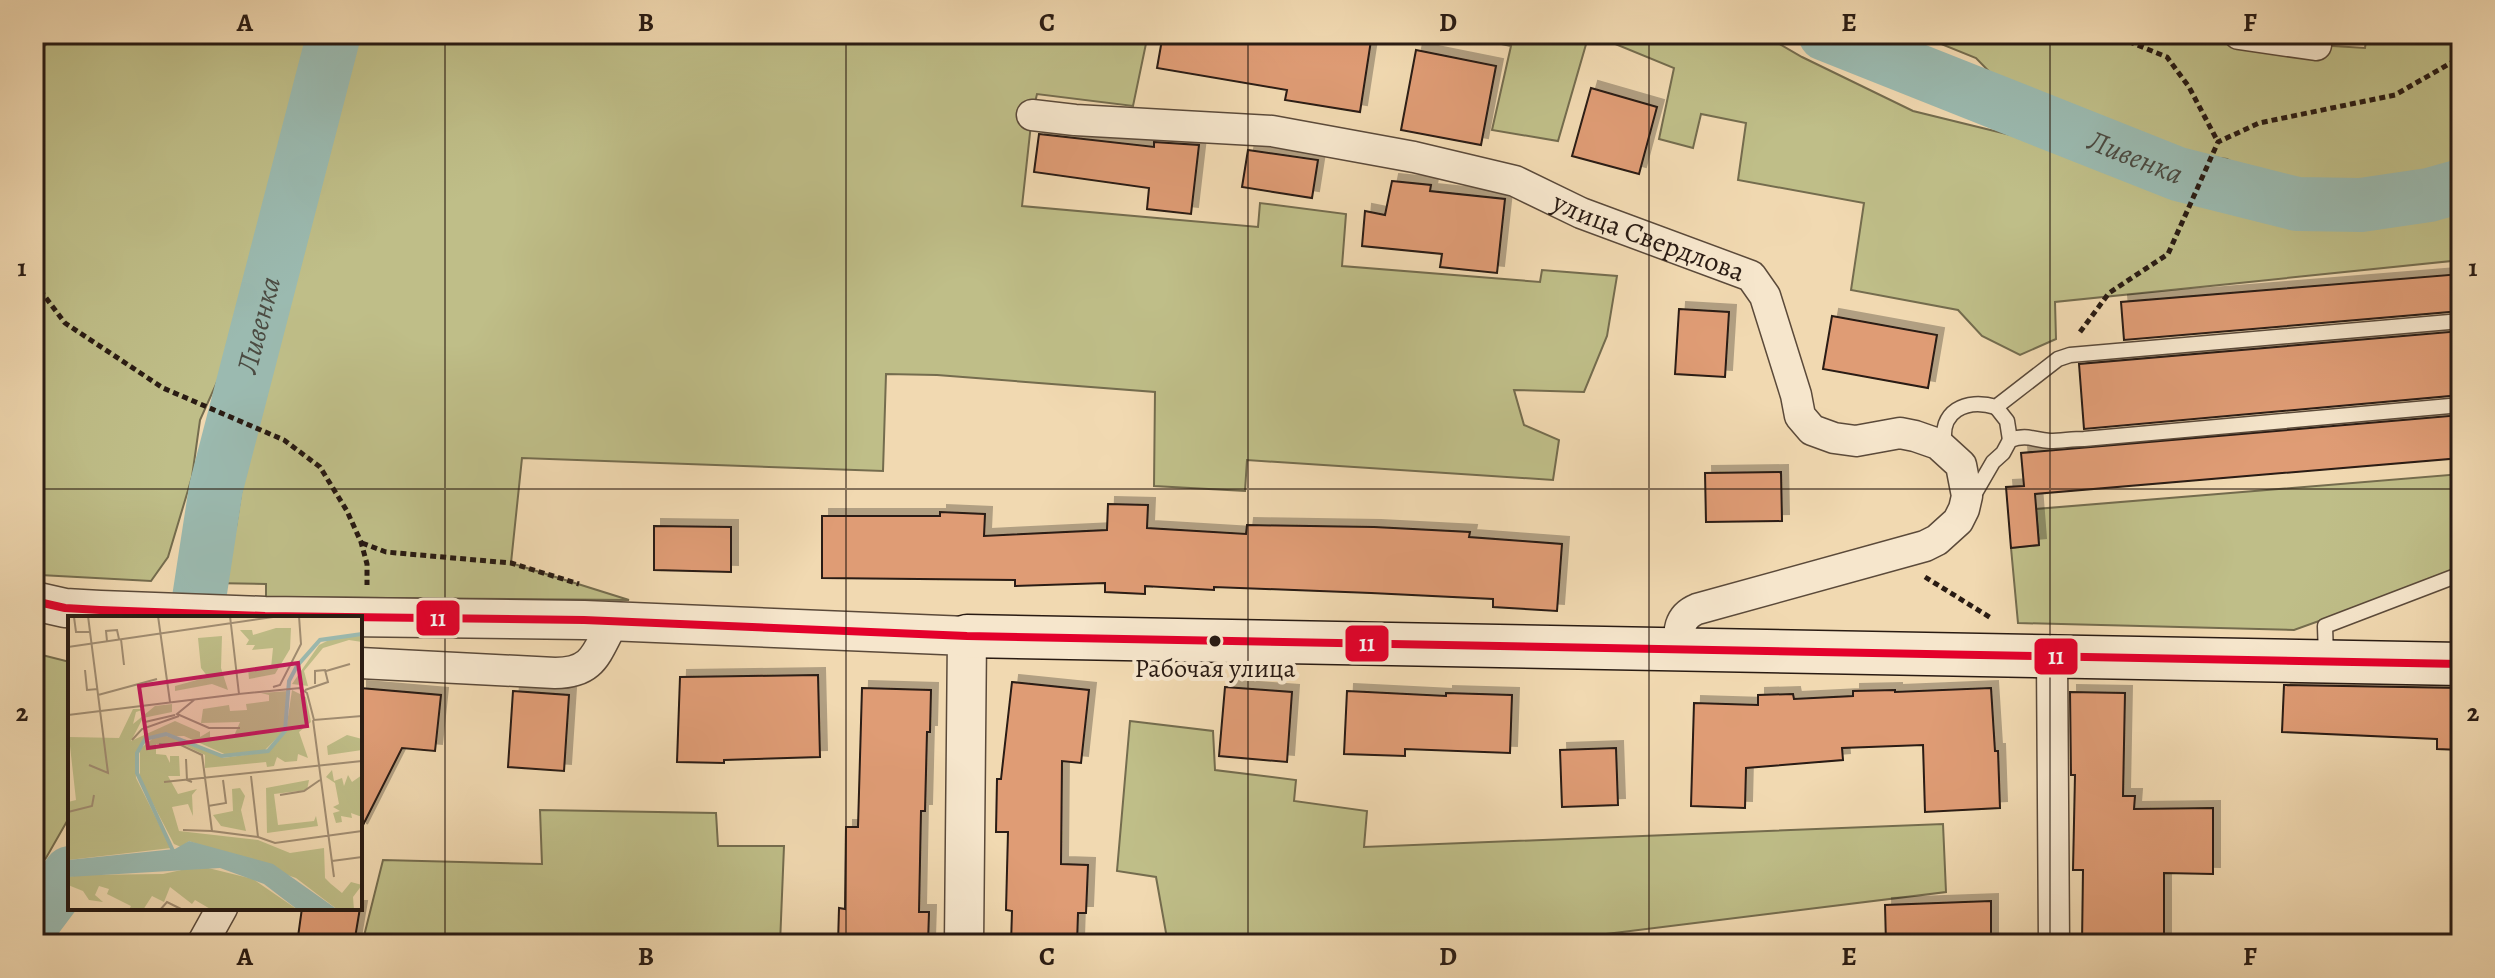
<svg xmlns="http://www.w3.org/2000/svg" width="2495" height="978" font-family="Alegreya,serif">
<defs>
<filter id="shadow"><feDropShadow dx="7" dy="-7" stdDeviation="0" flood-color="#0004"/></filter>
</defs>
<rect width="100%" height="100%" fill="#f1d9b1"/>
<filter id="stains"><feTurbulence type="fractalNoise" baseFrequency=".0025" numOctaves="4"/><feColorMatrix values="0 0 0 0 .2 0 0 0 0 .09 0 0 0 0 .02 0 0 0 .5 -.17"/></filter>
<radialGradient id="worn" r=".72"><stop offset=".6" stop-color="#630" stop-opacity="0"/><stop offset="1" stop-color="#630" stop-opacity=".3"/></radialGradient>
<!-- green -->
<g fill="#bfbe88" stroke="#746c4e" stroke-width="2">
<path d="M58 34H317L298 108 234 320 222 371 200 420 192 477 168 557 151 581 40 575 34 572V49H41Z"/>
<path d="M353 34H1148L1133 106 1037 94 1032 115 1022 206 1258 227 1260 203 1346 214 1342 266 1540 282 1542 270 1617 276 1607 336 1584 392 1514 390 1524 425 1559 440 1553 480 1247 460 1245 491 1154 486 1155 392 937 375 886 374 883 471 522 458 511 563 629 600 266 597V584L211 583 220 554 236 527 242 487 241 439 248 425 257 381 292 266 332 102Z"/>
<path d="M1453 34H1589L1558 141 1492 130 1511 46Z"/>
<path d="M1591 34H1762L1802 57 1913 111 2027 139 2211 204 2280 217 2347 224 2433 214 2461 205V260L2055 302 2056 339 2020 355 1982 336 1958 310 1851 290 1864 203 1738 180 1746 123 1701 114 1693 148 1659 139 1674 68Z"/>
<path d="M1861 34H2239L2316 45 2365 48 2367 34H2461V162L2391 180 2318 185 2254 175 2227 159 2198 155 2012 95 1976 58 1929 39 1889 42 1867 38Z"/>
<path d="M2461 474V570L2294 630 2018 623 2011 548 2039 545 2036 509Z"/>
<path d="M34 653 70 662V816L46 858 34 870Z"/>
<path d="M1130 721 1213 731 1215 770 1296 780 1294 801 1367 811 1364 847 1943 824 1946 892 1525 944H1168L1156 877 1117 871Z"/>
<path d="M540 810 716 813 718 846H784L780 944H362L383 860 542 864Z"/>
</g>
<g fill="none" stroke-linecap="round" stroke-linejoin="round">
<!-- river -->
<g stroke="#9bbab0" stroke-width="54">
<path id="s1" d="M1825 34 2178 174 2297 204 2361 205 2429 195 2461 186"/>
<path id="s2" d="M196 618 216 488 334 34"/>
<path d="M34 921 70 873"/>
</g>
</g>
<!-- building -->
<g fill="#df9c75" stroke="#291b13" stroke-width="2" filter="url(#shadow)">
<path d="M1163 34H1372L1360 112 1285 100 1287 90 1157 68Z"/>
<path d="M1416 50 1496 66 1481 145 1401 130Z"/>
<path d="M1591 88 1657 107 1639 174 1572 156Z"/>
<path d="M1039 134 1154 147V142L1199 145 1191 214 1147 209 1149 188 1034 172Z"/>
<path d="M1248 150 1318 160 1312 198 1242 187Z"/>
<path d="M1392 181 1431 185 1430 191 1505 199 1497 273 1440 267 1442 254 1362 246 1365 211 1385 215Z"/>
<path d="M2461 274V311L2124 340 2121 302Z"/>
<path d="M1679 309 1729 312 1725 377 1675 374Z"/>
<path d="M1832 316 1937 335 1928 388 1823 369Z"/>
<path d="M2461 331V395L2084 429 2079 364Z"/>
<path d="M2461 415V458L2035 494 2039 545 2011 548 2006 487 2024 486 2021 453Z"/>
<path d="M1781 472 1782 521 1706 522 1705 473Z"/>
<path d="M1108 504 1148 505 1147 528 1246 534 1247 525 1374 527 1470 532 1469 537 1562 544 1557 611 1493 607V599L1371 593 1214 587V590L1145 586V594L1105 592V583L1015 586V580L822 578V516H940V512L985 514 984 536 1107 530Z"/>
<path d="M654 526 731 527V572L654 570Z"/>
<path d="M818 675 820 757 724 760V763L677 762 680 677Z"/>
<path d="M1012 682 1089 690 1081 763 1062 761 1061 864 1088 865 1086 913H1078L1077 944H1011L1012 911 1006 910 1008 832H996L997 779H1001Z"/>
<path d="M2284 685 2461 688V750L2437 749V739L2282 732Z"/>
<path d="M1225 687 1292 692 1287 762 1219 756Z"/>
<path d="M360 688 441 695 435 751 402 748 360 831Z"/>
<path d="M862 688 931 690 930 732H927L925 811H921L919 912H929L928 944H838L839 908 845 909 846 827H858Z"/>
<path d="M1991 688 1995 751H1998L2000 808 1925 812 1923 745 1842 748 1843 760 1746 768 1745 808 1691 806 1694 703 1758 705V695L1793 694 1794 699 1853 696V691L1895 690V692Z"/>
<path d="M513 691 569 695 564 771 508 767Z"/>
<path d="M1347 691 1446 696V693L1512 695 1510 753 1405 749V756L1344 754Z"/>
<path d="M2070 692 2125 693 2123 796H2135L2134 809 2213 808V874L2164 873V944H2082L2083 870H2073L2075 775H2071Z"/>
<path d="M1616 748 1618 805 1562 807 1560 750Z"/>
<path d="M1991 901V944H1886L1885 905Z"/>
<path d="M302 908H360L354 944H297Z"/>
</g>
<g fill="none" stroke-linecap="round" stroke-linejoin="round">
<!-- service casing -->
<g stroke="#5b4a3a" stroke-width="17">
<g id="service">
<path d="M1996 407 2007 421 2010 440"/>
<path d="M1945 446C1938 411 1966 398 1996 407L2058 359 2070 355 2461 321"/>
<path d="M1971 500 1993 462 2003 453 2010 440C2028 434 2033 440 2050 441 2061 441 2072 439 2084 439L2461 405"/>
<path d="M2326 657 2325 626 2461 574"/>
</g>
</g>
<!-- minor casing -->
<g stroke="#5b4a3a" stroke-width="33">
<g id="minor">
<path d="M2239 34 2316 45"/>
<path id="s3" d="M1032 115 1075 120 1272 131 1414 157 1515 181 1581 213 1751 276 1765 296 1796 395 1800 416 1812 430 1834 438 1856 441 1900 433 1915 436 1938 444 1961 465 1967 496 1964 509 1958 521 1937 540 1925 546 1697 609C1680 616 1675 633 1684 649"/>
<path d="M2052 657 2054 944"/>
<path d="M360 663 555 673C595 673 596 652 614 621"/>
<path d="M202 944 222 908"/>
</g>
</g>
<!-- tertiary casing -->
<g stroke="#5b4a3a" stroke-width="41">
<path id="tertiary" d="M34 601 65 608 100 610 265 616 584 620 967 636 964 944"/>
</g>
<!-- secondary casing -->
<g stroke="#291b13" stroke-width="45">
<path id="secondary" d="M967 636 2461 664"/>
</g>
<!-- path -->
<g stroke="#291b13" stroke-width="5" stroke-dasharray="6 4" stroke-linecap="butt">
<path d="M2110 34 2167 57 2189 87 2218 142"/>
<path d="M34 282 65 323 163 388 284 440 320 467 347 511 361 542 367 564V585"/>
<path d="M2080 332 2109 293 2168 254 2218 142 2259 123 2395 95 2461 57"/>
<path d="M362 543 386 552 511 563 579 584"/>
<path d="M1925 577 1991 618"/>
</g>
<!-- service -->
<use href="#service" stroke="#f6e6cc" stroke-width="14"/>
<!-- minor -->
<use href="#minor" stroke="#f6e6cc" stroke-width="30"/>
<!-- tertiary -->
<use href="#tertiary" stroke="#f6e6cc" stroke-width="38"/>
<!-- secondary -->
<use href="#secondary" stroke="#f6e6cc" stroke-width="42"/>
<!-- bus-1 casing -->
<g stroke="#f6e6cc" stroke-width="14">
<path id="bus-1" d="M34 601 65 608 100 610 265 616 584 620 967 636 2461 664"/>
</g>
<!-- bus-1 -->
<use href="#bus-1" stroke="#e4002b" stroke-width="8"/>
</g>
<!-- grid -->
<path fill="none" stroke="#291b13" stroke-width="2" stroke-opacity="0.55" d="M445 34V944M846 34V944M1248 34V944M1649 34V944M2050 34V944M34 489H2461"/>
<!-- markers -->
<circle fill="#291b13" stroke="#f6e6cc" stroke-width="3" cx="1215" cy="641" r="7"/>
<g text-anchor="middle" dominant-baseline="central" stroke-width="8" stroke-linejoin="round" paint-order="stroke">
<!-- bus labels -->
<g font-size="26" fill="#291b13" stroke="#f6e6cc">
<text x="1215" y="668">Рабочая улица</text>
</g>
<!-- street labels -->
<g font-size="28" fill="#291b13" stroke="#f6e6cc">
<text stroke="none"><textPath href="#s3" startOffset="634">улица Свердлова</textPath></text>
</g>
<!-- water labels -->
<g font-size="30" font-style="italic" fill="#4b4b42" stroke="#f6e6cc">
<text stroke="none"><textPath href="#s1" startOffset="334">Ливенка</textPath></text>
<text stroke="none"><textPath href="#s2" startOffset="300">Ливенка</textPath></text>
</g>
</g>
<!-- overview -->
<g transform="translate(68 616)">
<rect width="294" height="294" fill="#f1d9b1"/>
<path d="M208 12H223L222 33 207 58 181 63 180 52H203L205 32 184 34 187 29H178L181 24 172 14H184L185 19ZM154 20 153 52 160 74 144 68 107 75V70L140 61 133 52 130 22ZM294 20V26L281 24 255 32 236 55 240 70 224 68 251 29 267 21ZM224 74 238 81 243 106 231 116 240 142 230 138 229 145 217 146 209 141 206 150 199 151 198 146 137 152V139L118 130 88 128V138L98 139 102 147V140H111L112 160H100L110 178 129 173 124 179 125 200 120 188 104 191 111 215 190 224 222 237 256 232 257 262 263 268 274 277 283 266 294 269 285 281 286 294H270L228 262 121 225 113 231 106 228 72 163V133L89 119 119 124 155 142 200 136 218 114ZM220 75 216 115 195 136 161 140 116 120 77 121 67 142 68 162 103 232 0 244V186L8 184 1 121 51 122 65 93H77L68 96 65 108 87 90 104 88V96L75 102 63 125 107 105 132 116V121L142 115V121L165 122 172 106 133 107 135 93 161 89 162 95 179 94 178 88 201 85V79L193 77ZM279 119 294 123V134L260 139 259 130ZM264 154 266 165 274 162 276 170 280 159 284 166 294 159V201L283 197 284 202 273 200 274 206 268 207 265 197 272 195 265 191 271 188 267 167 258 161ZM241 164 239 174 206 178 210 209 246 205 248 200 250 210 199 217 198 172ZM172 172 177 180 173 194 178 215 153 210 145 199 165 195 164 173ZM132 250 185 263 230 294H144L127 284 124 288 102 271 96 286 84 280 75 294H61L63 290 39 278 41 273 31 270 27 279 35 286 21 284 15 275 0 269V261L12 259 95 258Z" fill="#bfbe88"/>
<path d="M121 225 205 248 270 294H230L196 268 152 252 0 261V244L107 233Z" fill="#9bbab0"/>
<path fill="none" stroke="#9bbab0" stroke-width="4" d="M106 237 69 157V137L77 123 98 118 154 140 200 135 217 115 221 65 229 50 252 24 294 18"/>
<path fill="none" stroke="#a18d72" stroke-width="2" d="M11 0 6 1 8 16H22M20 0 40 157 21 149M90 0 102 86M162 0 171 78 232 72 239 77 246 104 294 100M53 23 56 49M39 25 38 15 49 14 51 23M0 31 212 0M17 54 19 74 30 73M258 55 282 48M205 71 212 69 233 28 231 0M237 74 260 66 257 54 247 55V68M30 79 89 63M126 84 109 98 141 112H172M0 99 171 78M245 104 266 261M77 106 107 99M64 124 74 113 111 100M91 128 113 129 134 139 144 215 190 221M118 143 119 164 124 166M183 160 190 221M96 166 294 145M212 179 236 175 252 164M140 190 158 187 155 164M0 196 24 190 26 179M115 214 144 215M190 221 207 227 294 215M264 245 294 241M92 294 99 286 115 294"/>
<path fill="#c2185b" fill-opacity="0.15" stroke="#c2185b" stroke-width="4" d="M230 47 239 110 80 132 71 70Z"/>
<rect width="294" height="294" fill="none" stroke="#291b13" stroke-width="4"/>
</g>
<g stroke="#f6e6cc" stroke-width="3">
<rect x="415" y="599" width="46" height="38" rx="8" fill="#e4002b"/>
<rect x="1344" y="624" width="46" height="39" rx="8" fill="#e4002b"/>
<rect x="2033" y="637" width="46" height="39" rx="8" fill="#e4002b"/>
</g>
<g font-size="22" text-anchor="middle" font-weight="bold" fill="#fff">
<text x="438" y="626">11</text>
<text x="1367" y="651">11</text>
<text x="2056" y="664">11</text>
</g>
<!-- margin -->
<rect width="2495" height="978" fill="none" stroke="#f1d9b1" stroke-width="88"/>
<rect x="44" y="44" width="2407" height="890" fill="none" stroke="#291b13" stroke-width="3"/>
<g font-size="26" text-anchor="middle" font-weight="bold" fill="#291b13">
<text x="245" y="31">A</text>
<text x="646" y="31">B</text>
<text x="1047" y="31">C</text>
<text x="1448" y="31">D</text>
<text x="1849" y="31">E</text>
<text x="2250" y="31">F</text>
<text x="22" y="276">1</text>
<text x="2473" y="276">1</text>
<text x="22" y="721">2</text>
<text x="2473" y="721">2</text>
<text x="245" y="965">A</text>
<text x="646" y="965">B</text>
<text x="1047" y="965">C</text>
<text x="1448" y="965">D</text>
<text x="1849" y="965">E</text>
<text x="2250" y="965">F</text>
</g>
<rect width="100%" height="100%" filter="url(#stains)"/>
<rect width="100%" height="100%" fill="url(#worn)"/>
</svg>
